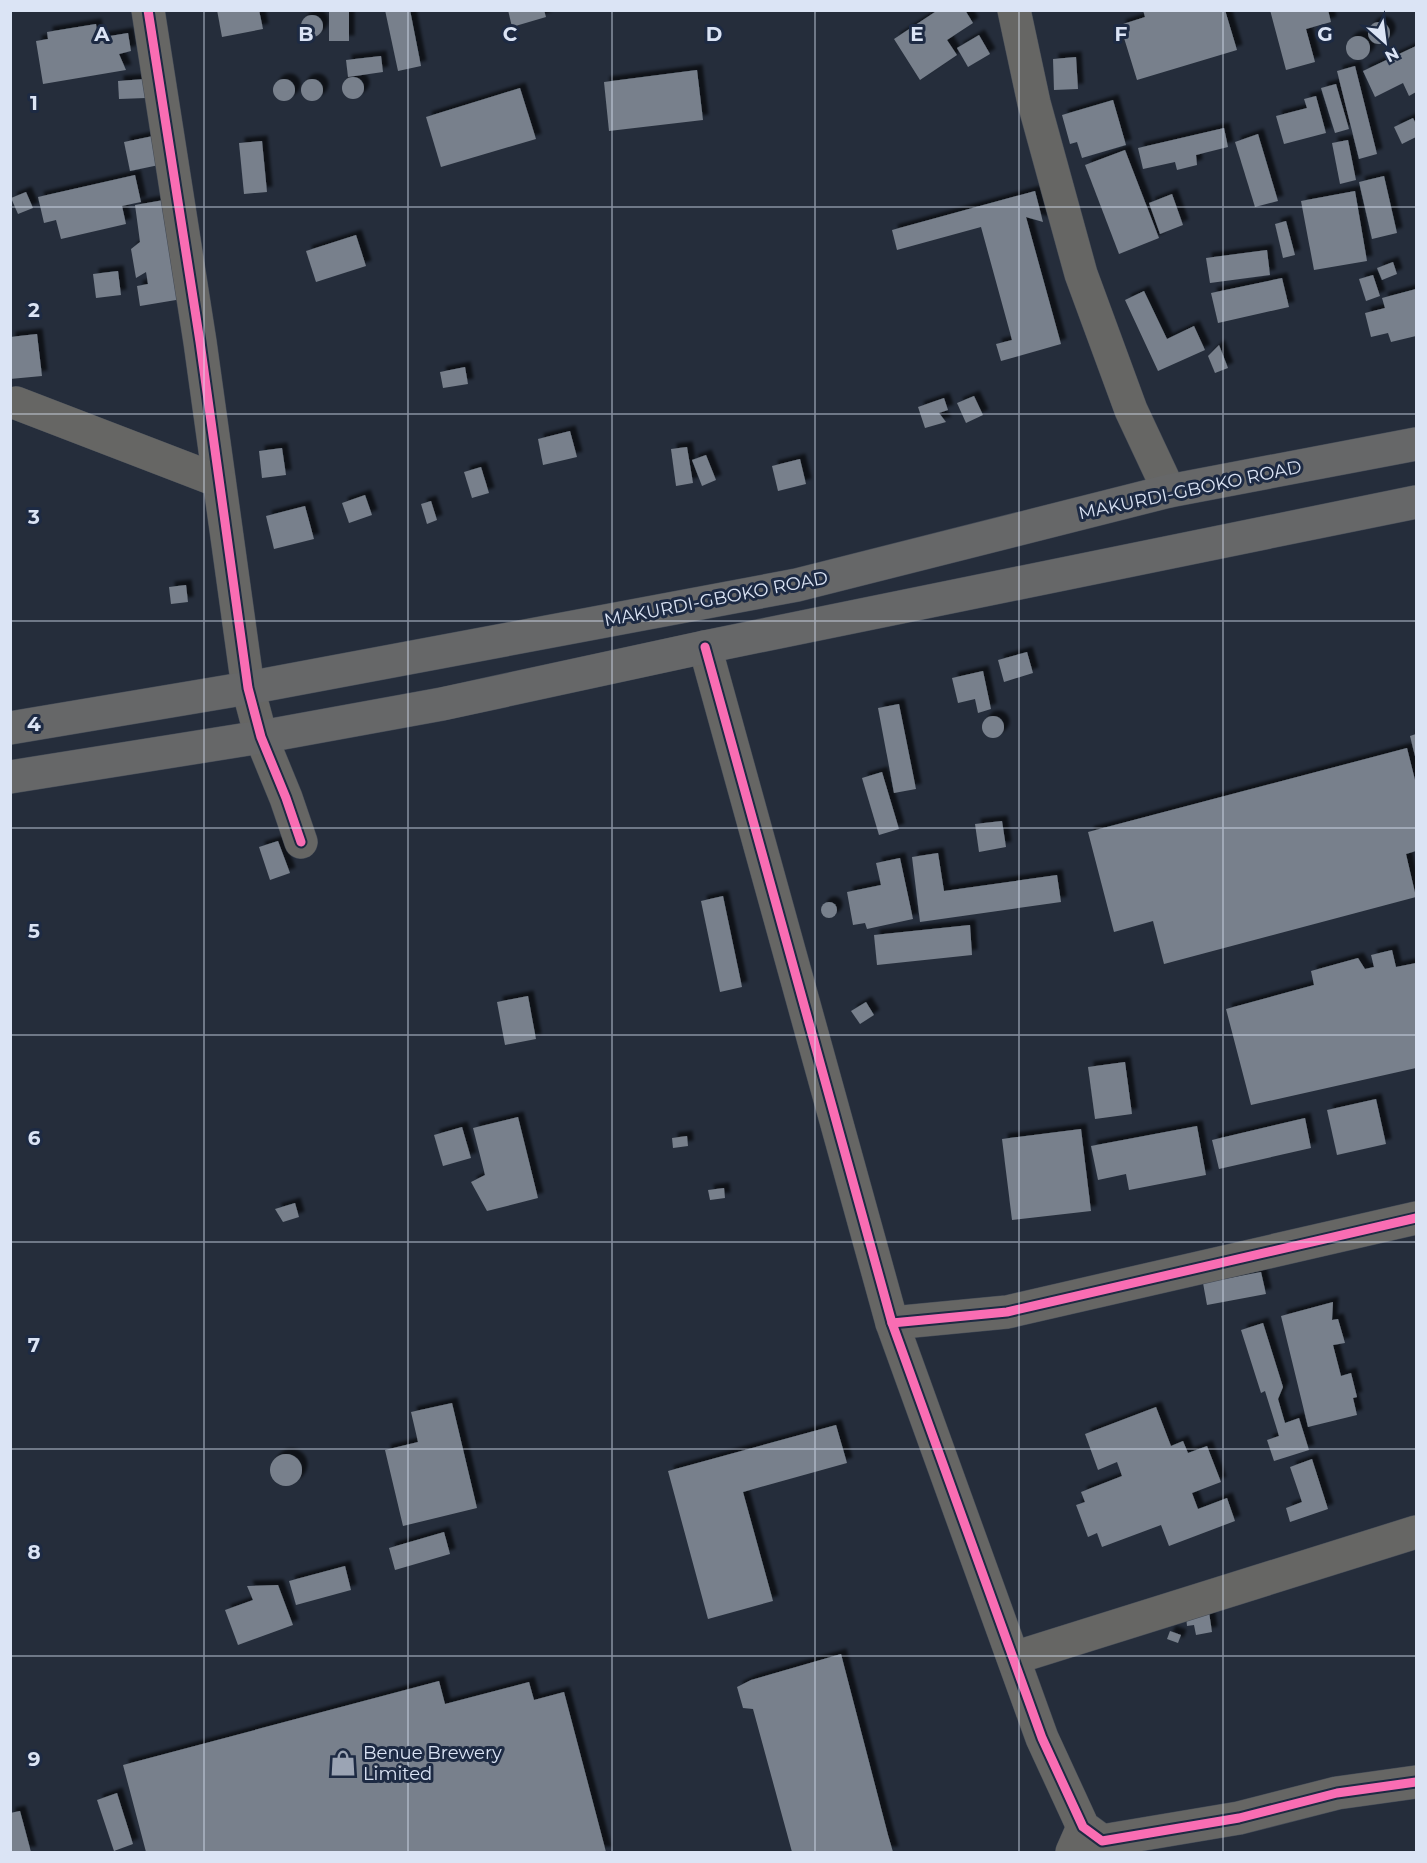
<svg xmlns="http://www.w3.org/2000/svg" width="1427" height="1863" font-family="Montserrat,sans-serif">
<defs>
<filter id="shadow"><feDropShadow dx="5.5" dy="-5.5" stdDeviation="1.5" flood-color="#0009"/></filter>
</defs>
<rect width="100%" height="100%" fill="#252d3b"/>
<!-- building -->
<g fill="#78808c" filter="url(#shadow)">
<path d="M217 10H259L263 29 222 37Z"/>
<rect x="329" y="10" width="20" height="31"/>
<path d="M385 10H410L421 66 398 71Z"/>
<path d="M508 10H544L546 17 512 27Z"/>
<path d="M938 10H965L973 23 947 40 957 55 920 80 894 39Z"/>
<path d="M1143 10H1225L1237 50 1137 80 1120 25 1145 17Z"/>
<path d="M1270 10H1328L1331 22 1306 29 1315 62 1286 70Z"/>
<circle cx="312" cy="26" r="11"/>
<circle cx="1379" cy="33" r="11"/>
<path d="M96 24 98 38 128 33 131 51 119 54 126 70 43 84 36 41 48 39 47 32Z"/>
<path d="M979 35 990 54 968 67 957 48Z"/>
<circle cx="1358" cy="48" r="12"/>
<path d="M1416 46V92L1409 96 1403 83 1375 97 1363 71Z"/>
<path d="M381 56 383 72 348 77 346 60Z"/>
<path d="M1076 57 1078 89 1054 90 1053 59Z"/>
<path d="M1355 66 1377 154 1359 159 1337 71Z"/>
<path d="M697 70 703 120 609 131 604 82Z"/>
<circle cx="353" cy="88" r="11"/>
<circle cx="312" cy="90" r="11"/>
<circle cx="284" cy="90" r="11"/>
<path d="M145 79 146 98 119 99 118 81Z"/>
<path d="M1336 84 1349 129 1335 133 1321 88Z"/>
<path d="M520 88 536 139 441 167 426 117Z"/>
<path d="M1316 96 1326 133 1284 144 1276 116 1307 108 1304 99Z"/>
<path d="M1113 100 1126 145 1082 158 1077 142 1070 144 1062 115Z"/>
<path d="M1413 118 1416 124V137L1402 144 1394 127Z"/>
<path d="M1224 128 1228 147 1196 155 1197 165 1177 170 1175 162 1143 169 1138 148Z"/>
<path d="M1258 134 1278 201 1255 207 1235 142Z"/>
<path d="M153 136 159 165 130 171 124 142Z"/>
<path d="M1348 140 1356 180 1340 184 1332 143Z"/>
<path d="M262 141 267 192 244 194 239 143Z"/>
<path d="M1125 150 1159 238 1119 254 1085 165Z"/>
<path d="M135 175 141 202 122 206 126 224 61 239 56 220 44 223 38 197Z"/>
<path d="M1384 176 1397 233 1372 239 1359 182Z"/>
<path d="M1035 191 1043 222 1026 217 1061 344 1001 361 996 344 1012 340 981 227 897 250 892 230Z"/>
<path d="M1355 191 1367 261 1314 270 1301 201Z"/>
<path d="M26 192 33 208 18 214 11 198Z"/>
<path d="M1172 194 1183 225 1160 234 1149 203Z"/>
<path d="M164 200 188 298 140 306 137 286 148 284 146 272 136 278 131 249 140 242 135 205Z"/>
<path d="M1286 221 1295 255 1283 258 1275 224Z"/>
<path d="M356 235 366 266 316 282 306 251Z"/>
<path d="M1267 250 1270 275 1210 283 1206 258Z"/>
<path d="M1393 262 1397 274 1382 280 1377 268Z"/>
<path d="M118 271 121 295 96 298 93 274Z"/>
<path d="M1373 275 1380 296 1366 301 1359 279Z"/>
<path d="M1282 278 1289 307 1218 323 1211 293Z"/>
<path d="M1416 289V336L1391 342 1388 333 1371 337 1365 313 1385 308 1382 298Z"/>
<path d="M1144 291 1167 339 1194 326 1205 350 1158 371 1125 300Z"/>
<path d="M37 334 42 376 10 379V337Z"/>
<path d="M1219 345 1228 368 1215 373 1208 356Z"/>
<path d="M465 367 468 384 443 388 440 372Z"/>
<path d="M974 396 983 415 966 423 957 403Z"/>
<path d="M944 398 948 410 939 413 946 422 925 428 918 407Z"/>
<path d="M570 431 577 457 543 465 538 439Z"/>
<path d="M687 447 693 483 676 486 671 449Z"/>
<path d="M282 448 286 475 262 478 259 451Z"/>
<path d="M706 455 716 480 702 486 692 460Z"/>
<path d="M800 459 806 484 778 491 772 466Z"/>
<path d="M481 467 489 493 472 498 464 472Z"/>
<path d="M365 495 372 515 349 523 342 503Z"/>
<path d="M431 501 437 520 427 524 421 504Z"/>
<path d="M305 506 314 539 274 549 266 516Z"/>
<path d="M186 585 188 602 171 604 169 587Z"/>
<path d="M1027 652 1033 673 1004 682 998 660Z"/>
<path d="M983 671 991 709 978 713 975 699 958 703 952 678Z"/>
<path d="M899 704 916 789 894 793 878 708Z"/>
<circle cx="993" cy="727" r="11"/>
<path d="M1416 734V760L1410 736Z"/>
<path d="M1407 748 1416 784V851L1406 854 1416 897 1164 964 1153 921 1114 932 1088 832Z"/>
<path d="M882 772 899 829 879 835 862 778Z"/>
<path d="M1002 821 1006 847 979 852 975 824Z"/>
<path d="M278 841 290 873 270 880 259 847Z"/>
<path d="M938 853 944 891 1057 875 1061 902 920 922 912 857Z"/>
<path d="M900 858 913 919 867 929 865 923 853 925 847 892 881 885 876 863Z"/>
<path d="M723 896 742 987 720 992 701 901Z"/>
<circle cx="829" cy="910" r="8"/>
<path d="M970 925 972 955 877 965 874 935Z"/>
<path d="M1392 950 1396 967 1416 963V1068L1251 1105 1226 1009 1314 985 1311 971 1358 958 1365 969 1374 967 1371 955Z"/>
<path d="M528 996 536 1039 505 1045 497 1002Z"/>
<path d="M866 1002 874 1015 860 1024 851 1011Z"/>
<path d="M1125 1062 1132 1114 1095 1119 1088 1067Z"/>
<path d="M1376 1099 1386 1144 1337 1155 1327 1110Z"/>
<path d="M518 1117 538 1198 487 1211 471 1182 485 1175 473 1128Z"/>
<path d="M1305 1118 1311 1148 1219 1169 1212 1140Z"/>
<path d="M1197 1126 1206 1175 1129 1190 1126 1174 1098 1180 1091 1146Z"/>
<path d="M462 1127 471 1158 443 1166 434 1135Z"/>
<path d="M1081 1129 1091 1211 1012 1220 1002 1139Z"/>
<path d="M687 1136 688 1146 673 1148 672 1138Z"/>
<path d="M724 1188 725 1198 710 1200 708 1190Z"/>
<path d="M295 1203 299 1217 283 1222 275 1209Z"/>
<path d="M1261 1272 1266 1294 1207 1305 1203 1283Z"/>
<path d="M1333 1302 1332 1320 1338 1319 1345 1343 1333 1345 1341 1376 1351 1373 1357 1397 1353 1398 1357 1415 1308 1427 1281 1316Z"/>
<path d="M1263 1323 1283 1387 1278 1399 1285 1423 1299 1418 1309 1450 1274 1461 1267 1440 1279 1436 1265 1391 1261 1393 1241 1330Z"/>
<path d="M452 1403 477 1508 403 1526 385 1450 418 1442 411 1412Z"/>
<path d="M1156 1407 1171 1446 1183 1441 1188 1453 1207 1446 1221 1482 1192 1493 1198 1509 1227 1498 1235 1521 1169 1546 1161 1525 1102 1547 1097 1533 1088 1537 1076 1505 1085 1502 1081 1492 1122 1476 1117 1462 1098 1470 1085 1434Z"/>
<path d="M836 1425 847 1463 743 1492 773 1601 708 1619 668 1471Z"/>
<circle cx="286" cy="1470" r="16"/>
<path d="M1312 1459 1328 1509 1290 1522 1286 1508 1302 1502 1290 1467Z"/>
<path d="M444 1532 450 1554 395 1570 389 1548Z"/>
<path d="M345 1566 351 1590 296 1605 289 1581Z"/>
<path d="M278 1585 293 1625 238 1645 225 1610 253 1600 247 1586Z"/>
<path d="M1209 1612 1212 1632 1196 1635 1194 1625 1187 1626 1186 1616Z"/>
<path d="M1170 1631 1181 1635 1178 1643 1167 1639Z"/>
<path d="M841 1654 888 1835 893 1852H792L753 1709 743 1708 737 1687 751 1680Z"/>
<path d="M439 1681 445 1704 529 1682 534 1700 564 1692 606 1852H146L123 1765Z"/>
<path d="M117 1793 133 1844 114 1851 97 1800Z"/>
<path d="M20 1811 31 1852H10V1813Z"/>
</g>
<g fill="none" stroke-linecap="round" stroke-linejoin="round">
<!-- minor casing -->
<g stroke="#444b57" stroke-width="34">
<g id="minor">
<path d="M148 10 200 342 248 688 261 737 286 798 301 842"/>
<path d="M1014 10 1034 103 1081 274 1131 410 1169 491"/>
<path d="M16 403 219 481"/>
<path d="M705 647 892 1323 1042 1738 1083 1827 1102 1841 1239 1818 1337 1793 1416 1782"/>
<path d="M892 1323 1007 1312 1416 1218"/>
<path d="M1014 1658 1416 1532"/>
<path d="M1072 1852 1083 1827"/>
</g>
</g>
<!-- major casing -->
<g stroke="#444b57" stroke-width="34">
<g id="major">
<path d="M10 728 248 688 797 585 1169 491 1416 444"/>
<path d="M10 777 261 737 442 704 705 647 1416 502"/>
</g>
</g>
<!-- minor -->
<use href="#minor" stroke="#666664" stroke-width="33"/>
<!-- major -->
<use href="#major" stroke="#666768" stroke-width="33"/>
<!-- cycleway casing -->
<g stroke="#1d2a43" stroke-width="13">
<g id="cycleway">
<path d="M148 10 200 342 248 688 261 737 286 798 301 842"/>
<path d="M705 647 892 1323 1042 1738 1083 1827 1102 1841 1239 1818 1337 1793 1416 1782"/>
<path d="M892 1323 1007 1312 1416 1218"/>
</g>
</g>
<!-- cycleway -->
<use href="#cycleway" stroke="#f96db3" stroke-width="9"/>
</g>
<!-- grid -->
<path fill="none" stroke="#dbe4f5" stroke-width="1.5" stroke-opacity="0.55" d="M204 10V1852M408 10V1852M612 10V1852M815 10V1852M1019 10V1852M1223 10V1852M10 207H1416M10 414H1416M10 621H1416M10 828H1416M10 1035H1416M10 1242H1416M10 1449H1416M10 1656H1416"/>
<!-- icons -->
<defs>
<g id="shop-bare" transform="scale(2.07)"><path d="M-5-2.5h2.3a2.7 3.5 0 0 1 5.4 0H5L5.5 6h-11ZM-1.5-2.5h3a1.5 2.3 0 0 0-3 0Z" fill="#9ba4b4" stroke="#1d2a43" stroke-width="2.5" paint-order="stroke"/></g>
</defs>
<g fill-rule="evenodd">
<use href="#shop-bare" x="343" y="1763"/>
</g>
<g text-anchor="middle" dominant-baseline="central" stroke-width="6" stroke-linejoin="round" paint-order="stroke">
<!-- street labels -->
<g font-size="18" fill="#dbe4f5" stroke="#1d2a43">
<text transform="translate(1190 490) rotate(-12)">MAKURDI-GBOKO ROAD</text>
<text transform="translate(716 599) rotate(-11)">MAKURDI-GBOKO ROAD</text>
</g>
<!-- poi labels -->
<g font-size="18" fill="#dbe4f5" stroke="#1d2a43" text-anchor="start">
<text x="363" y="1753">Benue Brewery<tspan x="363" dy="21">Limited</tspan></text>
</g>
</g>
<g font-size="20" text-anchor="middle" font-weight="bold" fill="#dbe4f5" stroke="#1d2a43" stroke-width="6" stroke-linejoin="round" paint-order="stroke">
<text x="102" y="41">A</text>
<text x="306" y="41">B</text>
<text x="510" y="41">C</text>
<text x="714" y="41">D</text>
<text x="917" y="41">E</text>
<text x="1121" y="41">F</text>
<text x="1325" y="41">G</text>
<text x="34" y="110">1</text>
<text x="34" y="317">2</text>
<text x="34" y="524">3</text>
<text x="34" y="731">4</text>
<text x="34" y="938">5</text>
<text x="34" y="1145">6</text>
<text x="34" y="1352">7</text>
<text x="34" y="1559">8</text>
<text x="34" y="1766">9</text>
</g>
<!-- border -->
<rect width="1427" height="1863" fill="none" stroke="#dbe4f5" stroke-width="24"/>
<!-- north arrow -->
<g transform="translate(1385 42) rotate(152)" stroke="#1d2a43" stroke-width="4.5" paint-order="stroke">
<path d="M0-4.5L10 22L0 15L-10 22Z" fill="#dbe4f5"/>
<text y="-9" font-size="16" font-weight="bold" text-anchor="middle" fill="#dbe4f5">N</text>
</g>
</svg>
